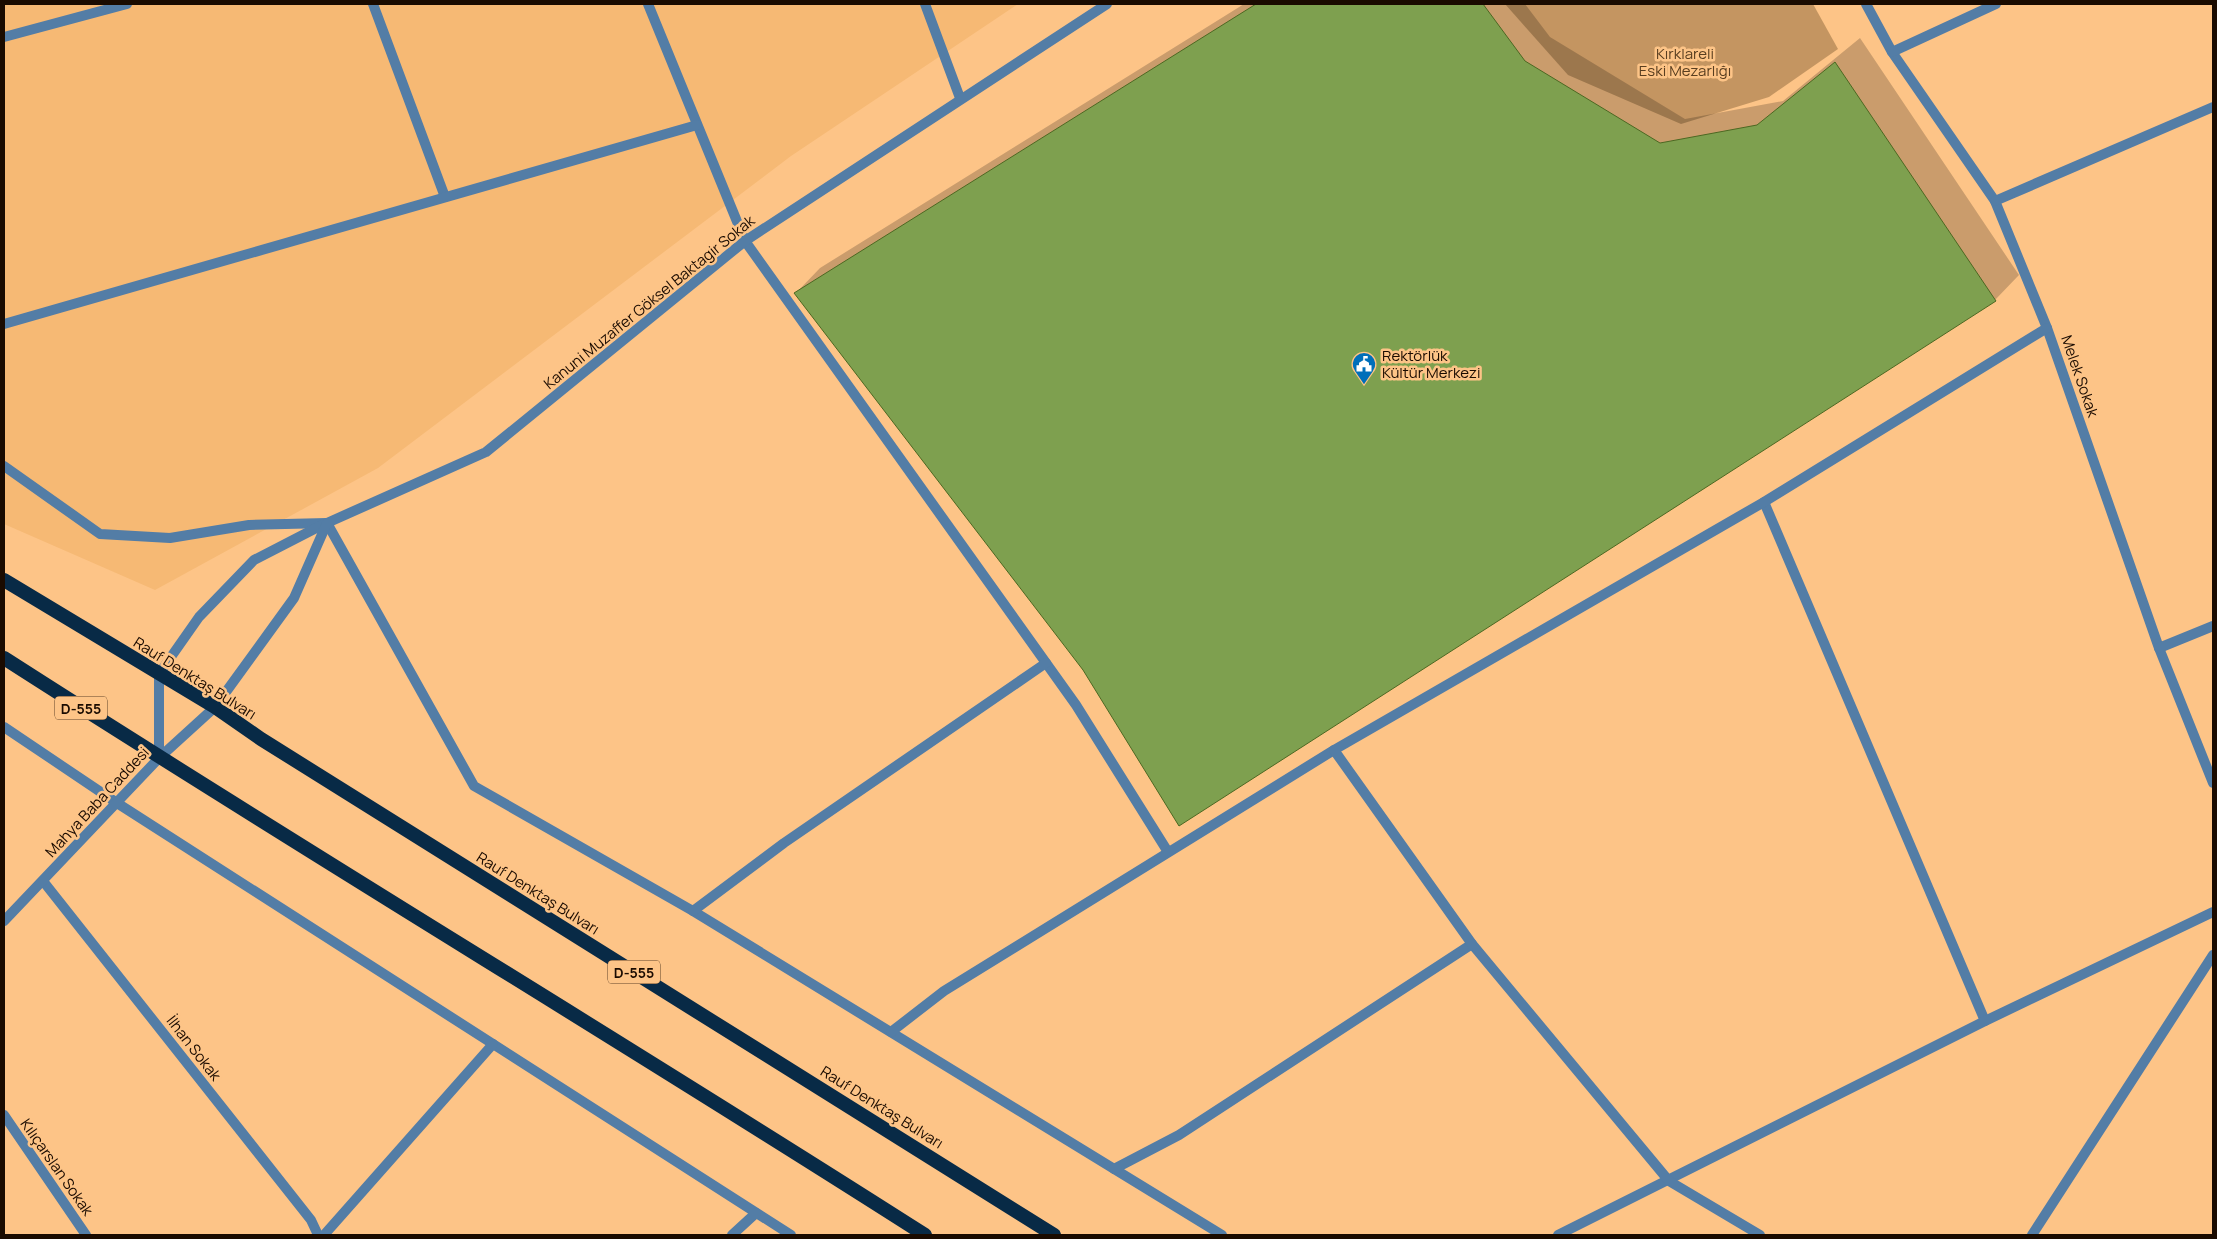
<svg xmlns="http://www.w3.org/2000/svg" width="2217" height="1239" font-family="Manrope,sans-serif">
<rect width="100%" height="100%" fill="#fdc487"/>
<!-- built -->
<path fill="#f6b974" d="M4 4H1018L791 156 378 468 155 590 4 524Z"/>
<!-- green -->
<path fill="#c49561" d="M1505 4H1813L1838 49 1769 97 1681 124 1568 75Z"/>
<!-- shadow -->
<path fill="#0003" d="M1244 4H1525L1550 37 1685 119 1783 101 1860 38 2019 275 1995 300 1084 669 796 293 820 268Z"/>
<!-- building -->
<path fill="#7ea04f" stroke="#4c6822" d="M1256 4H1483L1525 61 1660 143 1757 125 1835 62 1996 301 1179 826 1083 670 794 293Z"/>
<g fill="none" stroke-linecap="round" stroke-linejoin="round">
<!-- minor -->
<g stroke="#537da6" stroke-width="10">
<path d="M373 4 445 197"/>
<path d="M648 4 745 241 1076 705 1168 852"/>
<path d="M925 4 960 98"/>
<path d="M1866 4 1892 52 1995 201 2047 328 2159 648 2213 783"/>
<path d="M4 37 127 4"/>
<path d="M1892 52 1996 4"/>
<path d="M1995 201 2213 107"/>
<path d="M4 324 697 125"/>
<path d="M4 466 100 534 170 538 249 525 327 523"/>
<path d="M1764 502 1985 1021"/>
<path d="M327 523 474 786 693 911 1222 1235"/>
<path d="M2159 648 2213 626"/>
<path d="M4 727 117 803 791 1235"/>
<path d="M159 758V674L199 617 254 560 324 524"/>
<path d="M43 881 311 1220 318 1235"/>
<path d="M693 911 784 843 1046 663"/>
<path d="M891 1032 944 991 1334 750"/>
<path d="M4 1115 86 1235"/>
<path d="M1114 1169 1179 1135 1472 944"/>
<path d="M324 1235 493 1044"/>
<path d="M732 1235 756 1213"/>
<path d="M1558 1235 1985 1021 2213 912"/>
<path d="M1760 1235 1669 1181 1472 944 1334 750 1764 502 2047 328"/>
<path d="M2032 1235 2213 955"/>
</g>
<!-- tertiary -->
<path stroke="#537da6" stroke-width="10" d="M4 921 159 758 215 707 294 598 327 523 486 452 745 241 1107 4"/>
<!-- trunk -->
<g stroke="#082a46" stroke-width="14">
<path d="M4 580 215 707 261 739 1054 1235"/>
<path d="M4 658C309 854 620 1040 925 1235"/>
</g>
</g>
<!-- icons -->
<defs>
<g id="civic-pin" transform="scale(1.25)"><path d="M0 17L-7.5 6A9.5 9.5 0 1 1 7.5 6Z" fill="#006fba" stroke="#fdc487"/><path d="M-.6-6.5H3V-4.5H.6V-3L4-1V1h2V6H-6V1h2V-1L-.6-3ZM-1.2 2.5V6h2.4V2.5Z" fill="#fff"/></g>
</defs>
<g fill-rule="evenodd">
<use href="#civic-pin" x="1364" y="364"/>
</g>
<g text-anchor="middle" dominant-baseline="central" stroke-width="5" stroke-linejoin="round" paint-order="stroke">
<!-- shield labels -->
<g fill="#fdc487" stroke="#5e4228" stroke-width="1">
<rect x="55" y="696.5" width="52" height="23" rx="4"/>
<rect x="608" y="960.5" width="52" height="23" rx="4"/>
</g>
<g font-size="14" font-weight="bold" fill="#1a0b00">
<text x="81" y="708">D-555</text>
<text x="634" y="972">D-555</text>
</g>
<!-- park labels -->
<g font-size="15" fill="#593e20" stroke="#fdc487">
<text x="1685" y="53">Kırklareli<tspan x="1685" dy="17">Eski Mezarlığı</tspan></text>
</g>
<!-- street labels -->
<g font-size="15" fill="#1a0b00" stroke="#fdc487">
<text transform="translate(649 302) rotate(-39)">Kanuni Muzaffer Göksel Baktagir Sokak</text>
<text transform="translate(2080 376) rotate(71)">Melek Sokak</text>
<text transform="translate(195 678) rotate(32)">Rauf Denktaş Bulvarı</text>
<text transform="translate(97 802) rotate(-47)">Mahya Baba Caddesi</text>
<text transform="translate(538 893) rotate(32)">Rauf Denktaş Bulvarı</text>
<text transform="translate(194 1048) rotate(52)">İlhan Sokak</text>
<text transform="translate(882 1107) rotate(32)">Rauf Denktaş Bulvarı</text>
<text transform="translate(57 1167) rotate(55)">Kılıçarslan Sokak</text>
</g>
<!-- poi labels -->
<g font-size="15" fill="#1a0b00" stroke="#fdc487" text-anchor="start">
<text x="1382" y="355">Rektörlük<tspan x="1382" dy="17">Kültür Merkezi</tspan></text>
</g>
</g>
<!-- border -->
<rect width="2217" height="1239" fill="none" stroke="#1a0b00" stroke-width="10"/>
</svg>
